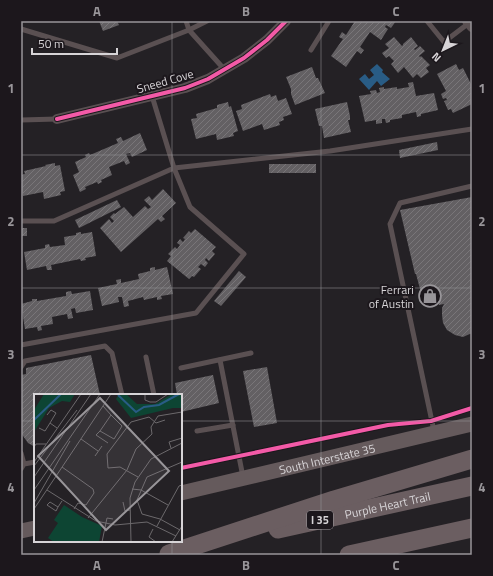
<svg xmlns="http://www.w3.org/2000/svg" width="493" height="576" font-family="'Titillium Web',sans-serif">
<defs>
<pattern id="building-hatch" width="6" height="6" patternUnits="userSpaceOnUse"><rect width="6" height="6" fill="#636063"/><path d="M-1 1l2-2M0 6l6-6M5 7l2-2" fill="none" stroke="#797679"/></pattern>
</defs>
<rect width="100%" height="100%" fill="#242125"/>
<!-- water -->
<path fill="#295c85" d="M377 64 383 70 382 72 390 79 381 86 377 81 369 90 359 79 365 74 369 79 374 75 370 70Z"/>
<!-- building -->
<g fill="url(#building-hatch)">
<path d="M99 21H117L119 25 103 31Z"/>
<path d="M355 21H396L391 28 386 25 385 27 388 29 381 40 370 32 360 47 364 50 361 54 357 51 346 67 331 56 343 39 339 37 342 32 346 35Z"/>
<path d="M394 37 402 46 403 45V44L411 37 418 46 414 49 415 50 420 46 425 51 419 56 420 57 421 56 430 65 426 68 429 72 421 78 417 74 413 78 404 67 398 73 391 64 394 61 389 56 386 58 382 53 389 48 385 44Z"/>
<path d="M456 64 459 70 463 68 472 86V104L453 113 451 109 448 110 444 101 447 100 446 98 443 99 441 94 446 91 437 74Z"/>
<path d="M312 67 316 78H318L325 93 295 105 291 94V89L286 77Z"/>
<path d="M413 82 416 96 434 93 438 110 421 114V116L417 117 416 112 402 115V118L390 120V122L386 123 385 119H382V123L376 124V120L365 122 359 96 371 94 370 91 376 90 377 93 380 92 379 88 384 87V89L397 87V89L409 87 408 83Z"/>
<path d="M270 94 271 97 276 95 278 101 286 98 292 114 283 117 284 120 279 122 280 125 264 130 262 124 243 131 236 111 242 109 241 105Z"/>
<path d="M228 102 229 107 231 106 238 131 233 133 234 136 217 140 216 134 196 139 191 119 197 118 196 114 217 108V105Z"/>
<path d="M347 102 350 116V120H348L351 132 324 138 322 126H319L315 109Z"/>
<path d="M140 133 147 150 132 157 130 153 126 154 130 163 126 165 124 161 109 167 112 175 101 180 102 182 98 184 97 182 85 187 86 189 80 192 73 175 79 172 75 162 86 157 85 155 89 153 90 155 118 143 116 139 121 137 123 141Z"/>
<path d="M437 142 438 150 400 158 399 150Z"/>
<path d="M55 163V166L60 165 65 191 60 192 61 195 44 199 43 192 23 196 21 185V175L25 174 24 171 46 166 45 165Z"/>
<rect x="269" y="164" width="47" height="9"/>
<path d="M163 189 176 203 162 216 165 219 161 222 158 219 121 252 100 228 109 219 112 223 114 221 110 217 114 213 115 214 124 207 133 217 145 206 148 209 151 207 144 200 149 196 152 200Z"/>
<path d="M472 197V333L463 337 455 335 447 330 443 323 442 315V308L444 304 439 305 437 297 423 300 416 274H415L400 210Z"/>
<path d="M117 200 121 207 79 228 75 220Z"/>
<rect x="21" y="228" width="6" height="8"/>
<path d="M195 229 216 247 212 251 215 254 209 261 206 258 205 260 208 263 205 267 201 264 198 267 201 269 194 277 192 276 189 279 167 261 171 256 168 254 175 247 177 249 180 245 177 243 180 239 183 242 185 239 183 238 189 231 191 233Z"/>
<path d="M81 232V234L92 232 96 256 85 258 86 260 81 261 80 259 51 265 52 270H47L46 266 27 270 24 252 45 248V245L49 244 50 247 65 245 64 237 76 235V233Z"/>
<path d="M155 267V270L167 267 173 294 161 296 162 299 157 300V297L144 300 143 297 128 301 129 306 124 307 122 297H118L119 302 102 306 98 288 117 284 116 280 121 279V283L139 279 138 274 150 271V268Z"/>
<path d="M239 271 246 277 221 306 214 301Z"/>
<path d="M71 291 72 294 90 291 93 310 76 313 75 308 71 309 73 318 68 319 67 314 52 317 53 324 41 326 42 330 38 331 37 327 25 329 21 304 32 301V299H37V301L66 296V292Z"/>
<path d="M91 355 100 395H35V447L28 443 21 433V375L26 374V368Z"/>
<path d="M267 367 277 423 254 427 243 371Z"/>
<path d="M213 375 219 403 181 412V395H177L175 383Z"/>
</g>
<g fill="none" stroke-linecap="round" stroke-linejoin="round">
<!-- service -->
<g stroke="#5a5052" stroke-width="5">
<path d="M186 21 189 30 224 69"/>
<path d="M427 21 444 42 469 23"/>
<path d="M21 29 117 58 189 30 207 21"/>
<path d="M311 50 329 21"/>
<path d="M21 120 57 119"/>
<path d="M21 221H54L174 168 330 151 472 129"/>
<path d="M21 345 196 313 244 254 190 207 174 168 152 96"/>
<path d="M146 357 154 395"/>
<path d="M220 360 243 477"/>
<path d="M21 367 25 361 105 346 112 353 122 395"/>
<path d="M181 368 251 353"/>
<path d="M197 431 233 425"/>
<path d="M434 431 390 224 400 203 472 186"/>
<path d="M21 453 24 464"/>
<path d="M21 469 24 464 35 462"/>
</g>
<!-- minor -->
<g stroke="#5a5052" stroke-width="10">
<path d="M467 21 472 27"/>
<path d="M57 119 185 88 208 79 244 58 267 40 286 21"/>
</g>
<!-- secondary -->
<g stroke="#655a5c" stroke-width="15">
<path id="s1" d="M181 493 472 424"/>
<path d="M21 531 35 528"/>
</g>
<!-- motorway -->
<g stroke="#6b5e61" stroke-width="19">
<path id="s2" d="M278 529 472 486"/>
<path d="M169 554 334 500 472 459"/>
<path d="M349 555 472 528"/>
</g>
<!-- cycleway casing -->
<g stroke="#1c171c" stroke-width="6">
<g id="cycleway">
<path d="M57 119 185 88 208 79 244 58 267 40 286 21"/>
<path d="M181 468 388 425 431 421 472 408"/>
</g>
</g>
<!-- cycleway -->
<use href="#cycleway" stroke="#f35aa7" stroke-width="4"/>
</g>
<!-- grid -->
<path fill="none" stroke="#989599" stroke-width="1" stroke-opacity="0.55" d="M172 21V395M321 21V555M21 155H472M21 288H472M21 421H35M181 421H472M172 541V555"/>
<!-- icons -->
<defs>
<g id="shop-ring" transform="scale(1.15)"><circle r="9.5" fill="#1c171c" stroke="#989599" stroke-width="1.5"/><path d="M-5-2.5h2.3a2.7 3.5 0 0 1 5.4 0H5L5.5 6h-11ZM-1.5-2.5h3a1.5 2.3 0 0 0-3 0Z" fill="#989599"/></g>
</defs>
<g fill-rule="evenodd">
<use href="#shop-ring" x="430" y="296"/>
</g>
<g text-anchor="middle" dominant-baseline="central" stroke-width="4" stroke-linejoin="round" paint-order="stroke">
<!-- shield labels -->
<rect fill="#1c171c" stroke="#9f9b9f" stroke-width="1" x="307" y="511" width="26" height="18" rx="3"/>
<g font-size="11" font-weight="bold" fill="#d7d4d7">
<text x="320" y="520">I 35</text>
</g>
<!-- street labels -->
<g font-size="12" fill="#d7d4d7" stroke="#1c171c">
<text transform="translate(165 81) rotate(-16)">Sneed Cove</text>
<text stroke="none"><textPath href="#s1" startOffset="150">South Interstate 35</textPath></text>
<text stroke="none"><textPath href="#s2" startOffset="112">Purple Heart Trail</textPath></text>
</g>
<!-- poi labels -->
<g font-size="12" fill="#d7d4d7" stroke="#1c171c" text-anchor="end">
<text x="414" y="289">Ferrari<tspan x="414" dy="14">of Austin</tspan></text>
</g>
</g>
<!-- overview -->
<g transform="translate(34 394)">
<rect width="148" height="148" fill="#242125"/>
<path d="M10 0H41L36 8 28 7 15 14 0 38V16ZM85 0H92L103 10H121L138 0H148V14H139L97 24 82 5ZM30 111 48 123 68 132 65 148H20L14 144 24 129 20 126Z" fill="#0d4533"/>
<path fill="none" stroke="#295c85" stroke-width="2" d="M84 1 102 18 110 13 125 11 145 0M0 26 27 0"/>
<path fill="none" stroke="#6c696c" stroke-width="1" d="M111 0V6L116 8H122L134 0M69 12 77 21 66 37 80 45 88 32 77 21M13 21 17 16 22 19 16 29M5 34 11 37 16 29 23 34M66 37 62 41 74 49M47 45 64 57M0 53 2 50H12M137 54 135 48 148 44M61 62 68 52M0 68 47 0M0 72 43 16M28 73 59 95 60 99 52 111 44 109 40 115M0 83 57 0M104 83 86 73 74 74 73 60 97 28 115 23 122 29 131 26M98 95 107 96 134 111M0 96 66 0M13 96 62 127 81 131 113 128 142 142M89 108 91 117 96 116M0 109 36 47M24 113 16 108 13 111 22 117 24 113 28 107M0 115 77 0M54 124 93 76 102 55 118 40 117 33 124 22 148 18M123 132 145 92 148 91M119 135 115 143 122 148M146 136 126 125 108 120 103 106 113 83 148 68M68 148 73 124 79 125M97 148 96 104 101 88 117 65 148 49M138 148 148 132"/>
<path fill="#989599" fill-opacity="0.15" stroke="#989599" stroke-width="2" d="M66 4 135 77 72 136 4 62Z"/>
<rect width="148" height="148" fill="none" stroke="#d7d4d7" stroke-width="2"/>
</g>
<!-- border -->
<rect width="493" height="576" fill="none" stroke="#1c171c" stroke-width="44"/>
<!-- north arrow -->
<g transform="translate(443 50) rotate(223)" stroke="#1c171c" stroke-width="3" paint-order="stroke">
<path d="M0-3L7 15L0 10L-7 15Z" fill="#d7d4d7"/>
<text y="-6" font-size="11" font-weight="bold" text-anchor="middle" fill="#d7d4d7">N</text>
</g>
<!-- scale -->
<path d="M32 48v6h85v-6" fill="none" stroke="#d7d4d7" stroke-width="2"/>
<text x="38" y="48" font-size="12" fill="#d7d4d7" stroke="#1c171c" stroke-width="3" paint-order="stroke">50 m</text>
<rect x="22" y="22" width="449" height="532" fill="none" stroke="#989599" stroke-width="1.5"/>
<g font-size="13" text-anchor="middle" font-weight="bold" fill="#989599">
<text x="97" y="16">A</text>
<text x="246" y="16">B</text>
<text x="396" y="16">C</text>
<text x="11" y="93">1</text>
<text x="482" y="93">1</text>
<text x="11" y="226">2</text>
<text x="482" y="226">2</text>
<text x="11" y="359">3</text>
<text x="482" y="359">3</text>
<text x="11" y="492">4</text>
<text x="482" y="492">4</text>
<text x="97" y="570">A</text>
<text x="246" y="570">B</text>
<text x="396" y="570">C</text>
</g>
</svg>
